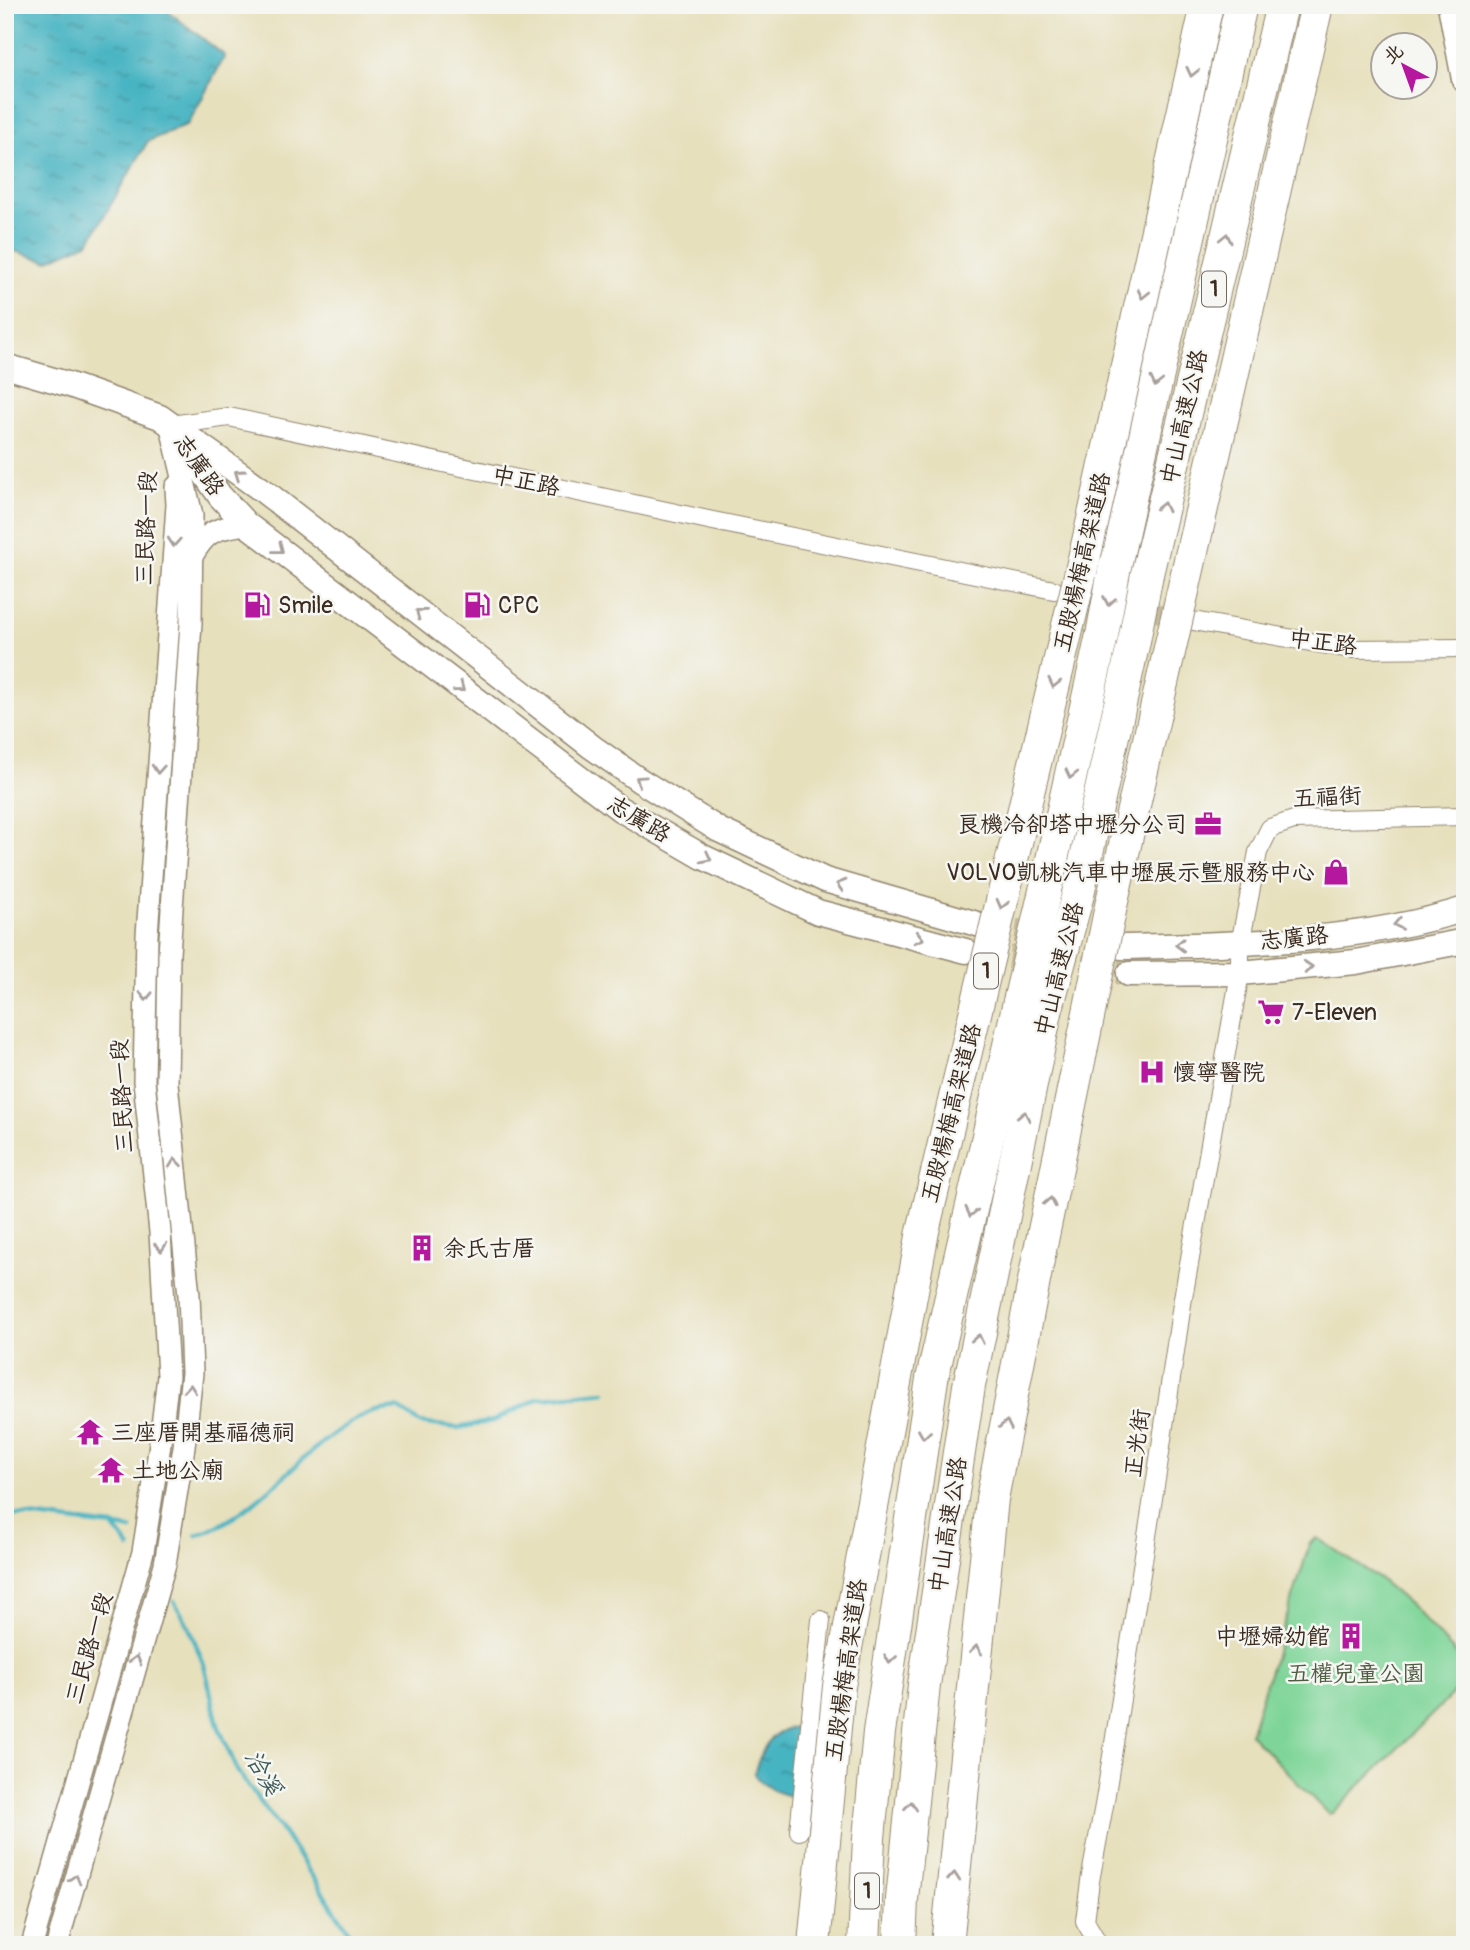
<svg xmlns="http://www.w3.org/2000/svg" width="1470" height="1950" font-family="Pangolin,'LXGW WenKai TC',sans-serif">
<defs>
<pattern id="water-ripples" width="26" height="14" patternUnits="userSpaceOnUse" patternTransform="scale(1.75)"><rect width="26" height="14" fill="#46b4c2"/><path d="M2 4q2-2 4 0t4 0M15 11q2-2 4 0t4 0" fill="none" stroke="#3c939d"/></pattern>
</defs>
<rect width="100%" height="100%" fill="#f6f6f2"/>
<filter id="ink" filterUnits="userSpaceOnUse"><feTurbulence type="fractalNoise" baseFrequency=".0143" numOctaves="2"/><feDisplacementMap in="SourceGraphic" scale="14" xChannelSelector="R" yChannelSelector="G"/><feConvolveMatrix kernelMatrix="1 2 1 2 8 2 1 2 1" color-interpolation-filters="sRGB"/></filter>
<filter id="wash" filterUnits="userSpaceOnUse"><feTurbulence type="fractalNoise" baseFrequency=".00686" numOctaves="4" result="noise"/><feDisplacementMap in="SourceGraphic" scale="28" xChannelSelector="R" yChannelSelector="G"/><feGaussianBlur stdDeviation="1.57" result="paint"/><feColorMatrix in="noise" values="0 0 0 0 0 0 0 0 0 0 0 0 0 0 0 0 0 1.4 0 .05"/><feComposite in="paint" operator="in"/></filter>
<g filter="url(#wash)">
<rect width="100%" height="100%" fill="#e7e0bd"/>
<!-- park -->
<path fill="#7fd599" stroke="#5d805c" stroke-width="2" d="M1317 1538 1381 1580 1410 1605 1465 1663V1682L1332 1813 1328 1814 1250 1734 1310 1543Z"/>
<!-- water -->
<g fill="url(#water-ripples)" stroke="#406f70" stroke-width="2">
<path d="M5 5H160L225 56 188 124 148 141 89 242 47 261 5 248Z"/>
<path d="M794 1727 803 1729 796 1797C778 1794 765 1788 754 1774 761 1751 769 1731 794 1727Z"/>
</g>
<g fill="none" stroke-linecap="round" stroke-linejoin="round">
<!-- stream -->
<g stroke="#46b4c2" stroke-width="4.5">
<path d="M5 1515 29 1516 113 1526 130 1548"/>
<path d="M113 1526 132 1530"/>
<path d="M197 1535C264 1513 303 1443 367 1414 376 1410 388 1409 398 1408L420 1423 458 1428 493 1421 539 1398 605 1392"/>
<path d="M174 1601 189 1627 205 1668 218 1726 238 1772 280 1828 358 1945"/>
</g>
</g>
</g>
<g filter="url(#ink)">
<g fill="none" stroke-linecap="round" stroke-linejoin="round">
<!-- minor-tunnel -->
<path stroke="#c5bc9d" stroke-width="18" stroke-dasharray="18 9" stroke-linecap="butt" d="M1068 593 1182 619"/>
<!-- secondary-tunnel -->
<g stroke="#c5bc9d" stroke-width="24" stroke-dasharray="24 12" stroke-linecap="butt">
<path d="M980 925 1120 947"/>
<path d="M974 952 1129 974"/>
</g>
<!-- minor casing -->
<g stroke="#91856e" stroke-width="20">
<g id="minor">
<path d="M171 425 229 417 713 521 1054 590"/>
<path d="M1182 619 1350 649 1465 648"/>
<path d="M799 1831 821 1620"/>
<path d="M1099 1945 1085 1921 1090 1881 1105 1800 1157 1473 1182 1304 1240 973V944L1258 852 1270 828 1294 820 1465 816"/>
</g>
</g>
<!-- tertiary casing -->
<g stroke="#91856e" stroke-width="24">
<g id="tertiary">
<path d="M191 558C207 529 216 529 246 524"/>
<path d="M32 1945 143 1552 159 1451 168 1376 160 1232 144 1081 147 935 177 505 176 487"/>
<path d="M57 1945 165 1564 184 1447 192 1373 189 1295 167 1083 169 954 191 623 192 515 172 431"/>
</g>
</g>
<!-- secondary casing -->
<g stroke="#91856e" stroke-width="27">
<g id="secondary">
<path d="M5 366 67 384 160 417 265 492 592 747 639 780 719 830 825 880 977 924"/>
<path d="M181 440 220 496 246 524 620 809 703 857 818 912 966 951"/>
<path d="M1121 947C1232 944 1358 943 1465 909"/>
<path d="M1129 974 1240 973 1356 962 1465 941"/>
</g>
</g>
<!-- primary casing -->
<g stroke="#91856e" stroke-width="29">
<path id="primary" d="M1451 5 1465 79"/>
</g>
<!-- motorway casing -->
<g stroke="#91856e" stroke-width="34">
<g id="motorway">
<path d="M1115 566 1241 5"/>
<path d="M1147 574 1282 5"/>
<path d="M1045 891 1102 635"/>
<path d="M1078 894 1134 641"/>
<path d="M864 1945 869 1838 879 1732 932 1379 1019 1002"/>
<path d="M900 1945 902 1899 924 1685 969 1386 1046 1012"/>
</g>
</g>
<!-- minor -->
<use href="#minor" stroke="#fff" stroke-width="18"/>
<!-- tertiary -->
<use href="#tertiary" stroke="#fff" stroke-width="21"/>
<!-- secondary -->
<use href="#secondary" stroke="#fff" stroke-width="24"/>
<!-- primary -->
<use href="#primary" stroke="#fff" stroke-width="26"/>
<!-- motorway -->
<use href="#motorway" stroke="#fff" stroke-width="32"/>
<!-- motorway-bridge casing -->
<g stroke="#91856e" stroke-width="34" stroke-linecap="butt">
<g id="motorway-bridge">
<path d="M1102 635 1115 566"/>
<path d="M1134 641 1147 574"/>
<path d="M1019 1002 1045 891"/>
<path d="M1046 1012 1078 894"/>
<path d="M814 1945 839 1686 923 1231 1088 542 1207 5"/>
<path d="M947 1945 992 1499 1038 1260 1111 906 1317 5"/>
</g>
</g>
<!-- motorway-bridge -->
<use href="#motorway-bridge" stroke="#fff" stroke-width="32"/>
</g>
<!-- one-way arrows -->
<defs><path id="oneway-chevron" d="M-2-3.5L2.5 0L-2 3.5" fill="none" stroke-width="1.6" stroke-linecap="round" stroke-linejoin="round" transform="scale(1.75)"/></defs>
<g stroke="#a79f9a">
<use href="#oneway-chevron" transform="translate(1192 72) rotate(103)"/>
<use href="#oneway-chevron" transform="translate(1226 238) rotate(-77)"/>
<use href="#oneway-chevron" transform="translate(1143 294) rotate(103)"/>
<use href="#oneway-chevron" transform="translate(1156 382) rotate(103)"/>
<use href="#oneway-chevron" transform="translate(239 474) rotate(-145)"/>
<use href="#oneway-chevron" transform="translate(1163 507) rotate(-77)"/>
<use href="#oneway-chevron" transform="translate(174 542) rotate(94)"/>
<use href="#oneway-chevron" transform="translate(279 549) rotate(38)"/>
<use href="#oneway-chevron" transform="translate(1109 601) rotate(100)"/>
<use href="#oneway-chevron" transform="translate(420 613) rotate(-142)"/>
<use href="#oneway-chevron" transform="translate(1054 683) rotate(103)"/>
<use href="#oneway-chevron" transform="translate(460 688) rotate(38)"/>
<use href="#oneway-chevron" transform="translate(158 769) rotate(94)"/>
<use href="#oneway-chevron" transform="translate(1071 774) rotate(103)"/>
<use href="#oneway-chevron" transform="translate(640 780) rotate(-146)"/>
<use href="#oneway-chevron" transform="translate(707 858) rotate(27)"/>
<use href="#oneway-chevron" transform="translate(841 885) rotate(-164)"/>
<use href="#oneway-chevron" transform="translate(1002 904) rotate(104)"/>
<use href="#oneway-chevron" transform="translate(1398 924) rotate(169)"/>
<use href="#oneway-chevron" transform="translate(919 938) rotate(15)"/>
<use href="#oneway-chevron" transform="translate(1180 945) rotate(178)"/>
<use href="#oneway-chevron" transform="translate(1308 967) rotate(-5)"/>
<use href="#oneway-chevron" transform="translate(146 996) rotate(91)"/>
<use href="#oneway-chevron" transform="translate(1024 1116) rotate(-78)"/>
<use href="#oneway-chevron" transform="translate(175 1163) rotate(-96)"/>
<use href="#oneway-chevron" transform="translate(1050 1202) rotate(-78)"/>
<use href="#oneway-chevron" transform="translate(971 1212) rotate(103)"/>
<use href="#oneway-chevron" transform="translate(161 1247) rotate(85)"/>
<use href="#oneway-chevron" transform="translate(978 1339) rotate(-78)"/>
<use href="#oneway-chevron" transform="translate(190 1389) rotate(-84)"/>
<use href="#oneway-chevron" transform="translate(1006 1425) rotate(-79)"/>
<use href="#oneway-chevron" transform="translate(924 1434) rotate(98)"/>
<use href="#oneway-chevron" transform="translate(976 1650) rotate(-84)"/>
<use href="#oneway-chevron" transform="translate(890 1659) rotate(98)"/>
<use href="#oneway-chevron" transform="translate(136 1660) rotate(-74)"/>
<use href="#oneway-chevron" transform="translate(911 1806) rotate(-84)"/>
<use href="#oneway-chevron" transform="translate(954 1877) rotate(-85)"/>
<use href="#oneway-chevron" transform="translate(75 1879) rotate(-74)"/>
</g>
</g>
<!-- icons -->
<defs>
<g id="fuel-bare" transform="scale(2.1)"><path d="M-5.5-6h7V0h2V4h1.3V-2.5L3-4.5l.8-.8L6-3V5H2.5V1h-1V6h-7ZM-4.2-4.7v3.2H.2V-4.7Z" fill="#b5179e" stroke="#f6f6f2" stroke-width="2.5" paint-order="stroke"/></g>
<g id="office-bare" transform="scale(2.1)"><path d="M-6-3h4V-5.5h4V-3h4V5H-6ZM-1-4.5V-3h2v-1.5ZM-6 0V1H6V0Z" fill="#b5179e" stroke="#f6f6f2" stroke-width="2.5" paint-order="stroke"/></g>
<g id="shop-bare" transform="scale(2.1)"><path d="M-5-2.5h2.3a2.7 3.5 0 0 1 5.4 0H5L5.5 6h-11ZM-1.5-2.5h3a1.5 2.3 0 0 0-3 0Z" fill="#b5179e" stroke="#f6f6f2" stroke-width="2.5" paint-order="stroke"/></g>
<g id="supermarket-bare" transform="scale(2.1)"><path d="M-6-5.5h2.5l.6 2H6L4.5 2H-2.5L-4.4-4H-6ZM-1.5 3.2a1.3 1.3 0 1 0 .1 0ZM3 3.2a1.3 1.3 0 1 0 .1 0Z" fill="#b5179e" stroke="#f6f6f2" stroke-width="2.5" paint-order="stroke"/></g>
<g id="hospital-bare" transform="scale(2.1)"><path d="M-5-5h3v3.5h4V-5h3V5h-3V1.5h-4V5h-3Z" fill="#b5179e" stroke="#f6f6f2" stroke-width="2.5" paint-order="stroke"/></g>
<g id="building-bare" transform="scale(2.1)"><path d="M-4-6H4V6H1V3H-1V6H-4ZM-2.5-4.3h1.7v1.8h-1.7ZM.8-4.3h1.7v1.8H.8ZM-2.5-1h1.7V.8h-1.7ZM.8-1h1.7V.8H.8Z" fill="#b5179e" stroke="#f6f6f2" stroke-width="2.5" paint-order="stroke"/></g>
<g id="temple-bare" transform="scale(2.1)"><path d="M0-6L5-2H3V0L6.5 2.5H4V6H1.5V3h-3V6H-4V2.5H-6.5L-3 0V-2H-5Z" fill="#b5179e" stroke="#f6f6f2" stroke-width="2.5" paint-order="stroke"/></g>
</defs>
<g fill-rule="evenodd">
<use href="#fuel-bare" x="257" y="605"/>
<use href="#fuel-bare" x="477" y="605"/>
<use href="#office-bare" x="1208" y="824"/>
<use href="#shop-bare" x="1336" y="872"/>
<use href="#supermarket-bare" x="1271" y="1012"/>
<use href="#hospital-bare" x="1152" y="1072"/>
<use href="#building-bare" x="422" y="1248"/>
<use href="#temple-bare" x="90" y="1432"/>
<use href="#temple-bare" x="111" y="1470"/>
<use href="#building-bare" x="1351" y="1636"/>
</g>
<g text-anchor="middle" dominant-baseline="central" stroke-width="5" stroke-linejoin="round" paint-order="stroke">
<!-- shield labels -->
<g fill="#f6f6f2" stroke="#73675e" stroke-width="2">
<rect x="1202" y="271.5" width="24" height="35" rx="5"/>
<rect x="974" y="953.5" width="24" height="35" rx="5"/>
<rect x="855" y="1873.5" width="24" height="35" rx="5"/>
</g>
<g font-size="21" font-weight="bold" fill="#3b2a1e">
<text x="1214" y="289">1</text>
<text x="986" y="971">1</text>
<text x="867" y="1891">1</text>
</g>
<!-- street labels -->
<g font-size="23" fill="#3b2a1e" stroke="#f6f6f2">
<text transform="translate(1184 417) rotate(-77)">中山高速公路</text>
<text transform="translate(199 465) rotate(55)">志廣路</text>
<text transform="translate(526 481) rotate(12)">中正路</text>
<text transform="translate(146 528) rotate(-88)">三民路一段</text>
<text transform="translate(1082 562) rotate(-77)">五股楊梅高架道路</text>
<text transform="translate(1323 642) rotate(8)">中正路</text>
<text transform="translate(1327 797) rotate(-3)">五福街</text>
<text transform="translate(639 819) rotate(31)">志廣路</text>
<text transform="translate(1294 938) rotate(-6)">志廣路</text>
<text transform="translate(1059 969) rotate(-76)">中山高速公路</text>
<text transform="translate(122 1096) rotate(-93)">三民路一段</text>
<text transform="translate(951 1113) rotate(-76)">五股楊梅高架道路</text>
<text transform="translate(1137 1443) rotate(-82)">正光街</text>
<text transform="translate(948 1525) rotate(-81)">中山高速公路</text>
<text transform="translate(89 1648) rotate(-74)">三民路一段</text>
<text transform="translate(846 1670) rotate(-82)">五股楊梅高架道路</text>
</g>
<!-- poi labels -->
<g font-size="23" fill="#3b2a1e" stroke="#f6f6f2" text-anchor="start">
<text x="278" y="605">Smile</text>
<text x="498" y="605">CPC</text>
<text x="1187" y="824" text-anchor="end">良機冷卻塔中壢分公司</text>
<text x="1315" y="872" text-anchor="end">VOLVO凱桃汽車中壢展示暨服務中心</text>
<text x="1292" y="1012">7-Eleven</text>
<text x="1173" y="1072">懷寧醫院</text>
<text x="443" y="1248">余氏古厝</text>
<text x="111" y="1432">三座厝開基福德祠</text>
<text x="132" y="1470">土地公廟</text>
<text x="1330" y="1636" text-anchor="end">中壢婦幼館</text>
</g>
<!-- park labels -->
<g font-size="23" fill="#4f5d43" stroke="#f6f6f2">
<text x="1356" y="1673">五權兒童公園</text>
</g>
<!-- water labels -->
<g font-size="24" font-style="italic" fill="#3f5a57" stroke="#f6f6f2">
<text transform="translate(263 1773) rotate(59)">洽溪</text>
</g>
</g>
<!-- margin -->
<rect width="1470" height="1950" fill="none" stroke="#f6f6f2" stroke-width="28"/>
<!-- north arrow -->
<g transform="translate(1404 66) rotate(319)"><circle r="33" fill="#f6f6f2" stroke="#aba49d" stroke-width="2"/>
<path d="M0-5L12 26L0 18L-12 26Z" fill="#b5179e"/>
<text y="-10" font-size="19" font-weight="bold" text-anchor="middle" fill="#3b2a1e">北</text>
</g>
</svg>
